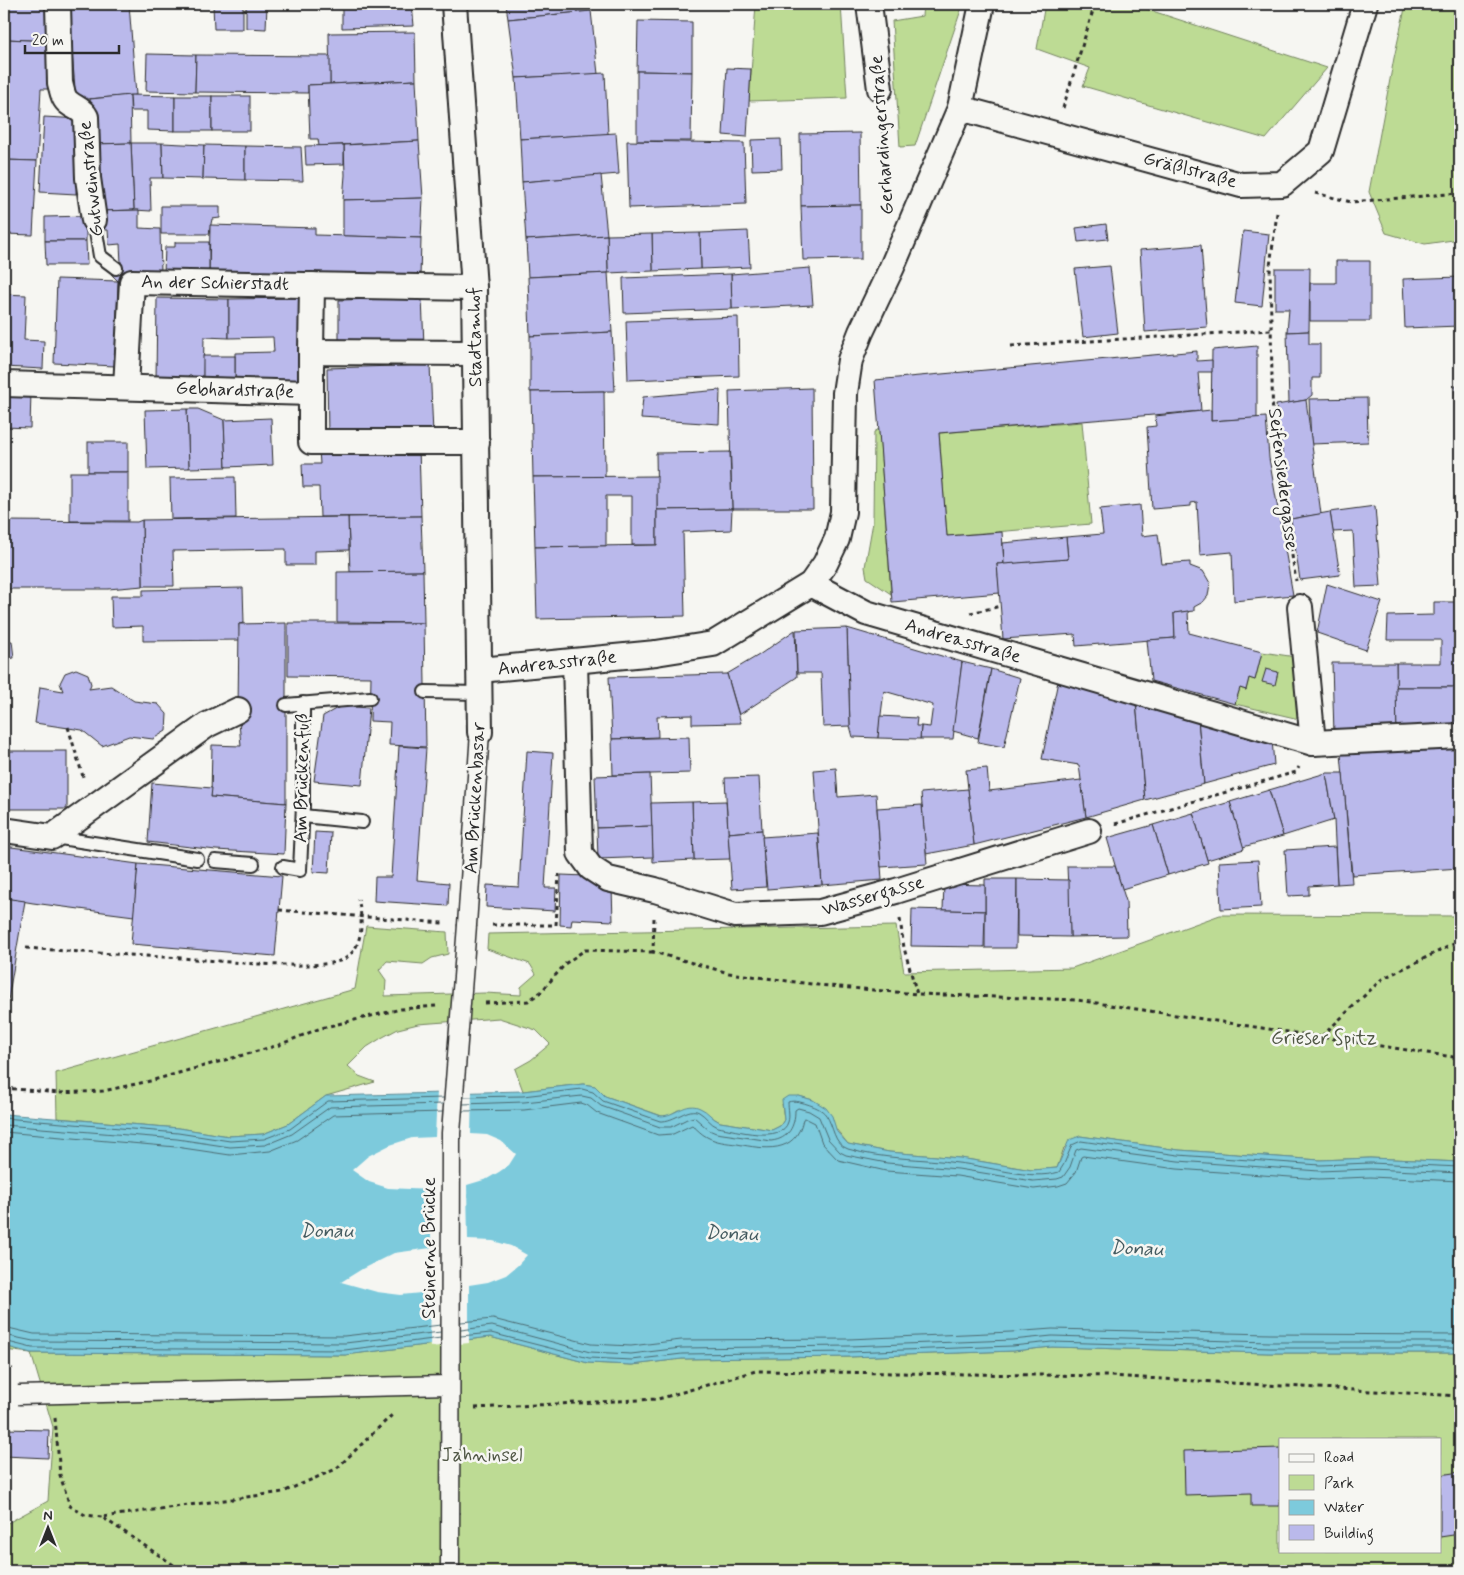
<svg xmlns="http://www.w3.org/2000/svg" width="1464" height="1575" font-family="Mynerve,sans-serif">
<rect width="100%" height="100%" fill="#f6f6f2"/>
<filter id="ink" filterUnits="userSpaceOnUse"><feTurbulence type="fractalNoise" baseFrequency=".02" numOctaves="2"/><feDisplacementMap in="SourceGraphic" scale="10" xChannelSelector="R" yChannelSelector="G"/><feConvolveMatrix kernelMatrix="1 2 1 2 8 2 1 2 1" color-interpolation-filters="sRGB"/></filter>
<g filter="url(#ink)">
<!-- green -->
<g fill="#bddb94" stroke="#748360" fill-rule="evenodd">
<path d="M756 4H841L847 98 749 101Z"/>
<path d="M923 4H963L915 146 900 147 892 21 922 16Z"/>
<path d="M1045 4H1131L1327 68 1266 139 1083 86 1090 68 1037 49Z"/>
<path d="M1406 4H1460V239L1425 244 1386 233 1369 192 1394 58Z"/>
<path d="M1082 422 1091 524 947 536 939 433Z"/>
<path d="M879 429 891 594 867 578 865 567 873 522 874 432Z"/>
<path d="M1262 652 1296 657 1299 719 1235 704 1240 688 1246 690 1249 678 1255 680Z"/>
<path d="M1220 915 1460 916V1162L1370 1158 1320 1160 1179 1150 1080 1136 1064 1148 1057 1168 1032 1170 960 1158 889 1152 848 1144 813 1100 799 1096 782 1104 784 1120 780 1126 772 1130 720 1122 710 1116 678 1110 668 1116H662L605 1096 595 1086 583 1084 523 1091 515 1069 531 1060 550 1044 536 1030 499 1018 418 1024 398 1029 383 1037 367 1047 348 1066 359 1076 375 1082 326 1096 288 1124 263 1134 229 1136 179 1128 57 1118 56 1073 355 989 366 926 447 932 448 954 432 958 423 964 387 961 379 970 386 980 385 996 485 993 521 995V987L536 974 530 964 487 949 488 934 896 926 904 972 1072 968Z"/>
<path d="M490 1337 588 1363 632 1365 682 1359 849 1357 1013 1351 1052 1347 1269 1353H1460V1571H4V1525L48 1501 53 1427 31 1353 4 1350V1346L31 1353 345 1355ZM1280 1439H1440V1551H1280Z"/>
</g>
<!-- water -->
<path fill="#7dcadc" stroke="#5c8a95" d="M583 1084 595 1086 605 1096 661 1116C675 1116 686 1101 700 1108 708 1111 712 1119 720 1122L772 1130 780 1126 784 1120 782 1100 788 1096H799L813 1100 826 1108 832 1116 837 1132 848 1144 889 1152 960 1158 1032 1170 1057 1168 1069 1140 1080 1136 1179 1150 1320 1160 1370 1158 1460 1162V1353H1269L1052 1347 1013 1351 849 1357 682 1359 632 1365 588 1363 490 1337 345 1355 31 1353 4 1346V1114L179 1128 229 1136 263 1134 288 1124 326 1096 523 1091Z"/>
<!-- pier -->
<path fill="#f6f6f2" d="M472 1090 471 1134 487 1135 501 1141 516 1154 509 1165 499 1172 487 1179 467 1185 468 1240 493 1241 511 1246 527 1255 518 1265 506 1275 488 1282 469 1285V1343L430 1347 431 1292 401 1295 377 1292 341 1282 362 1269 394 1253 431 1248V1190L388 1188 369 1182 352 1170 368 1156 390 1145 412 1138 435 1137 437 1091Z"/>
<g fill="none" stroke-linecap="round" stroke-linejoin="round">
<!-- shore -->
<g stroke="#4c6b72" stroke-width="1">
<path d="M464 1097 523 1096 582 1089 593 1092 603 1101 660 1121C675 1122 688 1106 699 1112 706 1116 710 1124 718 1127 735 1130 782 1144 788 1122 790 1116 788 1108 788 1102 795 1100 800 1102 807 1104 813 1106 822 1109 826 1115 834 1126 833 1144 848 1149 884 1160 922 1158 958 1163 988 1166 1031 1181 1059 1172L1064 1164 1072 1145 1081 1141 1178 1155 1320 1165 1370 1163 1460 1167"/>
<path d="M463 1104 524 1102 582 1096 591 1098 601 1106 660 1127H671L687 1119 694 1117 709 1130 716 1133 771 1141C789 1139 795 1126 795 1110L798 1108 809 1111 819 1117 828 1139 840 1152 846 1155 887 1163 958 1169 1033 1181 1057 1179 1063 1177 1070 1167 1076 1150 1081 1148 1178 1161 1319 1171 1370 1169 1460 1173"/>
<path d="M463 1111 524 1110 581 1103 587 1105 597 1113 658 1135 673 1134 692 1125C697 1129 701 1134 707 1137 716 1142 727 1143 737 1144 764 1149 796 1155 803 1119L805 1118 815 1123 822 1143 838 1160 886 1171 957 1176 1034 1189 1058 1186 1067 1183 1076 1172 1081 1157 1083 1156 1177 1169 1319 1179 1370 1177 1460 1181"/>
<path d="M4 1118 178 1133 230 1141 264 1139 290 1129 328 1101 444 1098"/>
<path d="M4 1125 177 1139 230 1147 265 1145 292 1134 330 1107 443 1104"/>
<path d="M4 1132 176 1147 230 1155 270 1151 297 1140 333 1115 443 1112"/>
<path d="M461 1322 493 1319 591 1344 631 1346 681 1340 849 1339 1011 1332 1052 1329 1270 1334 1460 1335"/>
<path d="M4 1327 34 1334 344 1336 441 1325"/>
<path d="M461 1330 492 1326 590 1352 631 1354 681 1348 849 1346 1012 1340 1052 1336 1270 1342H1460"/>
<path d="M4 1335 33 1341 345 1343 441 1332"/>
<path d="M461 1336 491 1333 589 1358 632 1360 682 1354 849 1352 1012 1346 1052 1342 1270 1348H1460"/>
<path d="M4 1341 32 1348 345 1350 441 1338"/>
</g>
</g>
<!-- building -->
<g fill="#bab9eb" stroke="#2b2b2b">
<path d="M8 4H52L50 41 6 39Z"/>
<path d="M68 4H129L136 95 76 100Z"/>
<path d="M213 4H243V29H214Z"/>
<path d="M246 4H267L266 29 246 28Z"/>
<path d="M342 4H412L414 26 342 28Z"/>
<path d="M506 4H591V11L508 19Z"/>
<path d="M591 11 598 74 516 78 508 19Z"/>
<path d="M638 21 692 22V72L637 71Z"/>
<path d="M415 32 416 80 330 84 329 33Z"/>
<path d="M6 39 50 41 48 89H41L37 161 4 160V85Z"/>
<path d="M147 54 196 55 195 92 146 91Z"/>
<path d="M196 55 330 56V84L308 85V93L195 92Z"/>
<path d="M727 68 751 69 747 137 723 135Z"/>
<path d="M637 71 692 72 691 141H637Z"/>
<path d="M605 73 608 134 520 139 516 78Z"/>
<path d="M416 80 419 141 319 146 318 139H310L308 85Z"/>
<path d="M130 95 131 143 94 144 90 99Z"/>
<path d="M130 95 175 96V131L147 130V111H131Z"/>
<rect x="175" y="96" width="37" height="35"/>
<rect x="212" y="96" width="38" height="35"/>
<path d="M44 117 81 119 76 194 40 192Z"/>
<path d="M616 133 619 174 522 182 520 139Z"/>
<path d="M860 133 861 205 801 206 800 134Z"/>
<path d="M781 139 782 169 752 170 751 140Z"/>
<path d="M419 141 423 198 343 200 345 175 344 145Z"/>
<path d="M627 141 744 143 746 204 629 208Z"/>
<path d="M131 143H162L163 178H150L151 211 134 210Z"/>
<path d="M131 143 134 210 100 211 94 144Z"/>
<path d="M162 143 204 145 203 179 163 178Z"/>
<path d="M204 145 245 146V180L203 179Z"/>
<path d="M344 145V164L306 165 305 146Z"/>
<path d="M245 146 301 147 303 181 245 180Z"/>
<path d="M4 160 37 161 33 235 4 234Z"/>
<path d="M601 175 607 235 526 240 522 182Z"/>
<path d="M423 198 421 238 343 236V200Z"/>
<path d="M861 205V259L803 260 801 206Z"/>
<path d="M161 206H220V218L212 219 209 234H161Z"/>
<path d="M139 210V228L160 229 161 273 121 284 111 274 121 263 120 244 109 245 108 230H100V211Z"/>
<path d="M86 216V241H45V217Z"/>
<path d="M1106 224 1108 239 1078 242 1076 228Z"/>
<path d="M210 225 315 228V235L421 238 420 279 209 274Z"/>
<path d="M748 231 750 267 701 269 700 233Z"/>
<path d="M1243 231 1269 234 1262 306 1235 303Z"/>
<path d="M700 233 701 269 653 271 652 234Z"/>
<path d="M652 234 653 271 608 273 607 235Z"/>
<path d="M607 235 608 273 528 277 526 240Z"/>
<path d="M45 241H86L87 265H46Z"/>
<path d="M175 242H209V274L164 273 165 247H175Z"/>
<path d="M1201 245 1207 327 1145 332 1140 250Z"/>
<path d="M1336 261H1370V321H1310V283H1336Z"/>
<path d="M1110 266 1118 333 1083 337 1075 269Z"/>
<path d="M810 268 813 305 732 309 731 274Z"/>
<path d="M1275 268H1310L1309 331 1287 332 1289 309H1275Z"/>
<path d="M608 273 612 332 530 336 528 277Z"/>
<path d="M731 274 732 309 624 313 623 278Z"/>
<path d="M1460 277V326L1405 328 1403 279Z"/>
<path d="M57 279 118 281 115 366 54 363Z"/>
<path d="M4 294 26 295 24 340 44 341 43 369 4 367Z"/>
<path d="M157 298 229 299V338L204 337 203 383 156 381Z"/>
<path d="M299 298 300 385 235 383V353L274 352 273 337 229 338V299Z"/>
<path d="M422 298 424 345 339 346V300Z"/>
<path d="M738 317 739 376 628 380 626 321Z"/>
<path d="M1309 331V344H1320V378H1312V395L1306 400 1289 403 1287 332Z"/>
<path d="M612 332 615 391 530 392V336Z"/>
<path d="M1257 346V418L1211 421 1212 350Z"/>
<path d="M1197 351V361L1212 360V372H1198L1201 411 939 433 947 536 1002 532 1004 564H997L1000 593 892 602 875 380Z"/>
<rect x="203" y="356" width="32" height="27"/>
<path d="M430 365 433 434 328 436 327 368Z"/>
<path d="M1455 386H1460V425H1456Z"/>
<path d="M812 388 813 509H732L729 391Z"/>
<path d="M4 390 31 391 30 428 4 427Z"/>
<path d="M720 390 719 424 641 419 643 397Z"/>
<path d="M604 391 605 477H533L531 392Z"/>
<path d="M1367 398 1368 442 1311 444 1309 399Z"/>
<path d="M1306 400 1321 514 1291 519 1276 405Z"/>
<path d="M187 409H198L224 420 226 467 189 468Z"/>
<path d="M187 409 189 468 147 469 145 410Z"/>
<path d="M1211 410V421L1266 417 1269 458 1293 595 1234 601 1232 552 1200 555 1197 502 1191 503V506L1152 509 1147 427 1156 426 1155 416Z"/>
<path d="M271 418 273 465 226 467 224 420Z"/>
<rect x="88" y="442" width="40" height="30"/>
<path d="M419 447 421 516 320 517 319 487H303L302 464H320L319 450Z"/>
<path d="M730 452 732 509 657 510 656 453Z"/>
<rect x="70" y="472" width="58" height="49"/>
<path d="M657 476V545H632V496H606V546L535 547 533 477Z"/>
<path d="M235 477 236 518 171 519 170 478Z"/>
<path d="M1140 505 1142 536 1158 534 1162 564 1190 562V566L1203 571 1210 583 1208 596 1203 602 1194 607V611L1174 613 1175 638 1076 646 1075 634 1003 639 997 564 1068 559 1066 537 1103 534 1100 509Z"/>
<path d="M1375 506 1381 586 1356 587 1353 531 1333 532 1330 512Z"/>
<path d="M732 509 731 530 683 532 685 616 537 619 535 547 657 545V510Z"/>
<path d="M1330 512 1340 575 1300 580 1291 519Z"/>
<path d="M421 516 423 571 350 572 348 517Z"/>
<path d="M348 517 349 550 315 551V565H286V549L173 551 174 586H143L142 520Z"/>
<path d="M142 520 143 586 108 589H4V521L137 522Z"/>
<path d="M1066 537 1068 559 1004 564 1003 543Z"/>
<path d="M423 571 424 623 337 622V572Z"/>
<path d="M1327 584 1382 602 1366 650 1317 633Z"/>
<path d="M243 588 244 623 239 624 240 640 143 641V626L112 627 111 596H143V590Z"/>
<path d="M1434 602H1460V687H1396V663H1441V640H1387L1388 616 1434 615Z"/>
<path d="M1188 611 1189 633 1262 652 1255 680 1249 678 1246 690 1240 688 1235 704 1151 681 1147 640 1175 638 1174 613Z"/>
<path d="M286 623V803L211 797 212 745 241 746 238 710 239 624Z"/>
<path d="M288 623H424L426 747 389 745 390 722 370 721 371 677 288 676Z"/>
<path d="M847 628 962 662 953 739H920L921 726 930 727 933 705 884 691 878 738 853 737 850 726Z"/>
<path d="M847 628 850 726 823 727 821 673H797L796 630Z"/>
<path d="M795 630 797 677 739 715 727 674 759 655Z"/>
<path d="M4 641H12L14 658 4 659Z"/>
<path d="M962 662 991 669 978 738 953 731Z"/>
<path d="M1332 663H1396L1397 734 1334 735Z"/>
<path d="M76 669 88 674 91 684 89 689 111 686 134 701 158 704 167 714 166 731 153 739 129 736 102 746 82 730 35 723 40 687 63 691 60 683 65 673Z"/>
<path d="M991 669 1020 678 1004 747 978 742Z"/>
<path d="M1266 669 1278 672 1275 685 1262 682Z"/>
<path d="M727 674 741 723 692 724V715L657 716 658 737 612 739 609 677Z"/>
<path d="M1058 681 1136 702 1145 800 1086 817 1079 765 1042 759Z"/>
<path d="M1396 687H1460V731L1397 734Z"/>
<path d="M1136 702 1198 719 1204 784 1145 800Z"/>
<path d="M341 706 369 708 362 785 314 781 323 716Z"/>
<path d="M880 716 917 718 916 726H921L920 739 878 738Z"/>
<path d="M1198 719 1272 739 1274 765 1204 784Z"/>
<path d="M689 737 690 773 613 775 612 739Z"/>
<path d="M399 746 426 748 417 880 449 883 448 906 374 901 375 877H391Z"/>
<path d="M1460 747V868L1352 875 1341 754Z"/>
<rect x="4" y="751" width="63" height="58"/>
<path d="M527 751 553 753 545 888H556L555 911 486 907 487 885 519 887Z"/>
<path d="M836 768 838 797 876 794 882 880 822 885 814 770Z"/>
<path d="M987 768 989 791 1081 780 1086 817 974 845 966 770Z"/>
<path d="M1326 773 1334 820 1283 836 1269 790Z"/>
<path d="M1326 773H1343L1352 883 1337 884 1334 820Z"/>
<path d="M650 774 652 826 597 828 595 776Z"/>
<path d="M759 777 762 830 728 833 725 778Z"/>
<path d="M152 783 212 788 211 797 286 803 284 854 216 850 148 842Z"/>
<path d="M968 789 974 845 926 854 921 793Z"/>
<path d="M1269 790 1283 836 1243 847 1230 802Z"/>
<path d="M726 801 730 859 694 860 692 802Z"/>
<path d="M692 802 694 860 653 862 651 803Z"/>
<path d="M1230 802 1244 849 1207 860 1193 813Z"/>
<path d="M922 805 927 864 881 867 877 808Z"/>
<path d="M1193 813 1208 863 1168 875 1153 825Z"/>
<path d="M1153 825 1168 875 1122 889 1107 838Z"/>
<path d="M652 826 653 857 598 859 597 828Z"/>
<path d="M762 830 766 887 732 889 728 833Z"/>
<path d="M315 832 331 833 329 873 313 872Z"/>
<path d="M818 833 822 885 767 889 762 837Z"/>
<path d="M4 846 138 864 134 916 33 903 4 898Z"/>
<path d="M1335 847 1337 884 1309 886V895L1288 896 1285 850Z"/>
<path d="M1258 860 1261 907 1221 909 1219 862Z"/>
<path d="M138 864 282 876 275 956 131 944Z"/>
<path d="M1067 866H1115L1126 901 1127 936 1070 937Z"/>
<path d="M561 875 586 876 599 888H612L613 921 572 919 571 926 560 925Z"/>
<path d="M985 879H1017L1016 948H985Z"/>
<path d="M1017 879 1069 880 1070 937 1017 936Z"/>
<path d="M944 884 985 885V911L943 910Z"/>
<path d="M4 898 25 901 4 1023Z"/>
<path d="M912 909 985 911 984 947 911 946Z"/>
<path d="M4 1429 49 1430 48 1458 4 1456Z"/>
<path d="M1280 1448V1506H1251V1493L1185 1495 1184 1451Z"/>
<path d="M1460 1472V1534L1440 1537V1475Z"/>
</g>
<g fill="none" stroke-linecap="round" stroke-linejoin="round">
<!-- service casing -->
<g stroke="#2b2b2b" stroke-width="16">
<g id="service">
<path d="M94 220 100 256 116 268"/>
<path d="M425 692 480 693"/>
<path d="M286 705 370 698"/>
<path d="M303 816 362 822"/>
<path d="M54 837 197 859"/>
<path d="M215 861 253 864"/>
<path d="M283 867 300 870 303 805V703"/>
</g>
</g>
<!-- pedestrian casing -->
<g stroke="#2b2b2b" stroke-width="21">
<path id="pedestrian" d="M467 925 480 732"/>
</g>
<!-- minor casing -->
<g stroke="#2b2b2b" stroke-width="28">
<g id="minor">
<path d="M58 4 60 83C62 90 63 99 69 103 75 108 82 109 86 117L88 178 94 220"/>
<path d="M454 4 474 288 480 732"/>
<path d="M869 4 880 89"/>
<path d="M960 108 1241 185 1282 184 1321 151 1365 4"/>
<path d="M311 352 312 285"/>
<path d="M4 384 311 393V442H477"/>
<path d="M126 386 132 282 474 288"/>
<path d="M311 393V352L475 353"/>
<path d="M811 584 866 613 1313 743 1460 736"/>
<path d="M1300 607 1313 743"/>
<path d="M575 661 580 853 591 868 608 879 655 890 735 915 820 912 896 891 1089 831"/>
<path d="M480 670 656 653 713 644 811 584 825 564 837 539 843 512 845 393 850 360 861 332 892 267 960 108 982 4"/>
<path d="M4 830 52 837 207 725 238 710"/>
</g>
</g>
<!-- path -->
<g stroke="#2b2b2b" stroke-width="3" stroke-dasharray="4 4" stroke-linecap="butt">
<path d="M1063 108 1095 4"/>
<path d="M882 115 888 204"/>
<path d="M1315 193 1351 202 1460 193"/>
<path d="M1277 213 1270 266 1273 434 1296 581"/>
<path d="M1011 346 1271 330"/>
<path d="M970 613 1001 606"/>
<path d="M68 727 84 780"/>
<path d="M1115 824 1296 772 1299 767"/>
<path d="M279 910 443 923"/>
<path d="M654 918 653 952 729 973 818 985 917 994 1077 1000 1460 1058"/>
<path d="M900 919 904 948 917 994"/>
<path d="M492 925H556L559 874"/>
<path d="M26 948C77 952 129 955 181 958 211 960 325 973 346 958 364 946 363 918 358 899"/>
<path d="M485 1003 528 1001 541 992 566 963 585 950 653 952"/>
<path d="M1322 1036 1382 979 1460 941"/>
<path d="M4 1088 59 1093 103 1091 150 1081 279 1045 321 1028 401 1009 436 1006"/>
<path d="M4 1369H13"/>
<path d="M475 1408 658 1399 756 1371 1109 1376 1460 1396"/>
<path d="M55 1418 60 1475 70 1506 85 1515 102 1517"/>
<path d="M188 1571 181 1570 102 1517 283 1492 336 1469 394 1413"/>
</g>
<!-- service -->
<use href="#service" stroke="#f6f6f2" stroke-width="12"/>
<!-- pedestrian -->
<use href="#pedestrian" stroke="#f6f6f2" stroke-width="18"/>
<!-- minor -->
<use href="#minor" stroke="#f6f6f2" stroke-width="24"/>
<!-- pedestrian-bridge casing -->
<g stroke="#2b2b2b" stroke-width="21" stroke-linecap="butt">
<g id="pedestrian-bridge">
<path d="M18 1395 449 1385"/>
<path d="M450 1571 451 1133 467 925"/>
</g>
</g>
<!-- pedestrian-bridge -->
<use href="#pedestrian-bridge" stroke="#f6f6f2" stroke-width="18"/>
</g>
</g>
<g text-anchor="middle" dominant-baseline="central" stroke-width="5" stroke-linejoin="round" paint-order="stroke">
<!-- street labels -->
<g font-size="19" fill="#2b2b2b" stroke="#f6f6f2">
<text transform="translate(882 135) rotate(-94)">Gerhardingerstraße</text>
<text transform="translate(1190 170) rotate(15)">Gräßlstraße</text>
<text transform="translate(91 179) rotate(-96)">Gutweinstraße</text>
<text transform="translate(215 283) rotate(1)">An der Schierstadt</text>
<text transform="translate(475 337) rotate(-91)">Stadtamhof</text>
<text transform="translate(235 390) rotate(2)">Gebhardstraße</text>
<text transform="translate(1283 479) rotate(83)">Seifensiedergasse</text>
<text transform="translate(963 641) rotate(16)">Andreasstraße</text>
<text transform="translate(557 663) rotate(-6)">Andreasstraße</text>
<text transform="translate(302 778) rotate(-89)">Am Brückenfuß</text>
<text transform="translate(475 798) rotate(-87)">Am Brückenbasar</text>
<text transform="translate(873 896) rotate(-16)">Wassergasse</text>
<text transform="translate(429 1248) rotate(-90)">Steinerne Brücke</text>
</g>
<!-- park labels -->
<g font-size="19" fill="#505745" stroke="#f6f6f2">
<text x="1324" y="1038">Grieser Spitz</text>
<text x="482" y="1455">Jahninsel</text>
</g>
<!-- water labels -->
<g font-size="20" font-style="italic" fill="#445b60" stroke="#f6f6f2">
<text x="327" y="1231">Donau</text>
<text transform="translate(732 1234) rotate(2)">Donau</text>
<text transform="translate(1137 1249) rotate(2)">Donau</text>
</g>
</g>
<!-- margin -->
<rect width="1464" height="1575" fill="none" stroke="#f6f6f2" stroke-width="20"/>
<rect x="10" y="10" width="1444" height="1555" fill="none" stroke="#2b2b2b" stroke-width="2" filter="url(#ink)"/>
<!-- legend -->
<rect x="1279" y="1438" width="162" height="115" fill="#f6f6f2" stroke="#a5a5a2"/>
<rect x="1289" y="1454" width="25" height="8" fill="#f6f6f2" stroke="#a5a5a2"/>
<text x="1324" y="1462" font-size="15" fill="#2b2b2b">Road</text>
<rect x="1289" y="1475" width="25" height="15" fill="#bddb94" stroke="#a5a5a2"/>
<text x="1324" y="1488" font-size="15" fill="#2b2b2b">Park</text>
<rect x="1289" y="1500" width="25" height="15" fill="#7dcadc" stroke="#a5a5a2"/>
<text x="1324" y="1512" font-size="15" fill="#2b2b2b">Water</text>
<rect x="1289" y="1525" width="25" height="15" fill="#bab9eb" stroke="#a5a5a2"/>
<text x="1324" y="1538" font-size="15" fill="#2b2b2b">Building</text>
<!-- north arrow -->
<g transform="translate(48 1528)" stroke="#f6f6f2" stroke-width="4" paint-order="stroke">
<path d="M0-4L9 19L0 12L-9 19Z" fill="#2b2b2b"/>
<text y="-8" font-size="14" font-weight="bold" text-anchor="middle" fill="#2b2b2b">N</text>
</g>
<!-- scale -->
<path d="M25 45v8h94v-8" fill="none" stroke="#2b2b2b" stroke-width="2.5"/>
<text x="32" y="45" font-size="15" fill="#2b2b2b" stroke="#f6f6f2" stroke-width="4" paint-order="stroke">20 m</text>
</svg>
